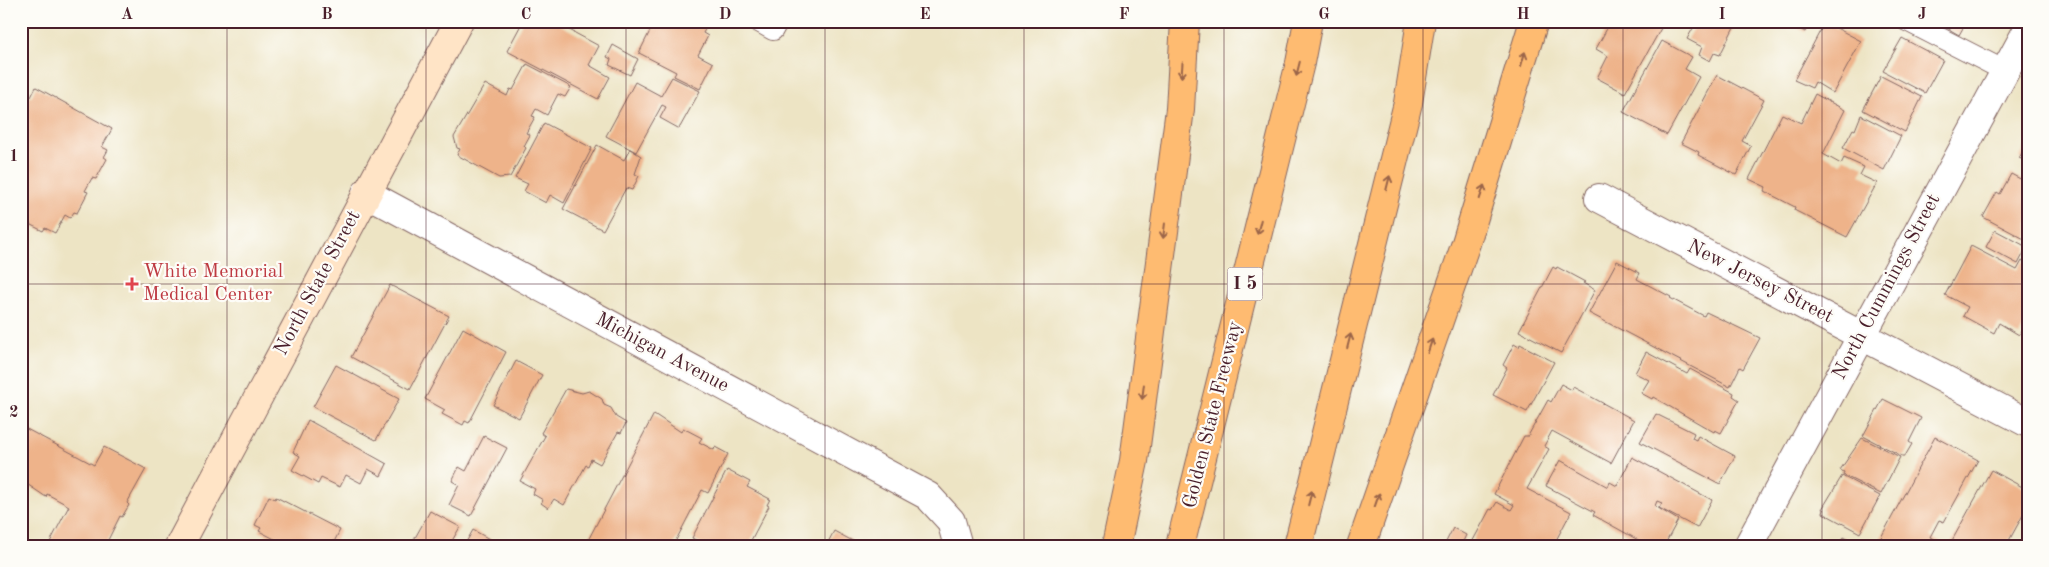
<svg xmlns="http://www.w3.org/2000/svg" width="2049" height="567" font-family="'Old Standard TT',serif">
<rect width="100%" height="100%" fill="#fdfcf7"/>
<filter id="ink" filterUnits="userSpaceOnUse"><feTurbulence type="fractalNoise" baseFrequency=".02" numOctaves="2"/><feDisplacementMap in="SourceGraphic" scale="10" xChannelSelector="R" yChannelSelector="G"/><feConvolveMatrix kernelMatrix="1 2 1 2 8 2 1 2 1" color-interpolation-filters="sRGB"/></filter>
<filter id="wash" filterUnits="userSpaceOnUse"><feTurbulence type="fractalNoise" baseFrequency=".0096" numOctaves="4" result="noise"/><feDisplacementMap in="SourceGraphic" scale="20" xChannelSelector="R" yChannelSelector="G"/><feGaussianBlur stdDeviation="1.12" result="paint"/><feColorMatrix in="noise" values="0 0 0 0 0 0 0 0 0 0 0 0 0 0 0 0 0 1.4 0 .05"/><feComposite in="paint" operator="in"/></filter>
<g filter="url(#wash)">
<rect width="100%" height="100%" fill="#ede4c4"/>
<g id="blocks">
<!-- building -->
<g fill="#eeb38a">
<path d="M523 21H553L599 46 589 65 610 77 598 99 507 51Z"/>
<path d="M661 21H703L708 24 703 33 708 36 698 55 713 63 700 89 674 76 676 72 639 53 652 27 657 29Z"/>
<path d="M1611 21H1665L1625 93 1597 78 1608 56 1596 49Z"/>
<path d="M1697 21H1737L1720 55 1714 53 1710 61 1699 55 1702 47 1687 39Z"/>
<path d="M1785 21H1811L1805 32Z"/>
<path d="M1935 21H1967L1959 35Z"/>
<path d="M1825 22 1861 41 1833 93 1815 82 1812 88 1794 80Z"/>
<path d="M1902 38 1943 60 1925 93 1883 71Z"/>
<path d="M1662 41 1692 57 1685 69 1699 77 1667 135 1623 112Z"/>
<path d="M613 45 638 59 630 75 609 65 611 59 607 57Z"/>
<path d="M527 64 571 87 565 97 558 94 547 115 536 109 532 116 535 117 526 133 530 135 524 146 526 148 510 177 499 178 457 155 460 149 457 148 454 137 485 84 507 96 510 89 513 90Z"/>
<path d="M1717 75 1764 100 1742 141 1751 146 1736 175 1698 155 1699 152 1681 143Z"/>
<path d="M1881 76 1922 97 1905 132 1863 110Z"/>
<path d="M672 77 700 91 680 127 678 128 660 118 666 107 662 105 636 152 606 136 635 82 661 96Z"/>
<path d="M36 87 112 129 102 147 108 150 104 157 107 159 96 179 92 178 85 191 88 192 77 213 74 212 70 218 65 215 55 233 45 228 43 231 23 221 25 217 21 215V91L31 97Z"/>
<path d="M1815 94 1845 110 1823 154 1841 164 1844 158 1864 167 1860 175 1877 183 1847 237 1794 210 1795 207 1764 191 1766 187 1749 179 1782 114 1801 123Z"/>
<path d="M1861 115 1901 136 1884 170 1843 148 1853 129 1855 130Z"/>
<path d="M544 123 592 148 564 203 550 195 546 203 524 191 528 184 515 178Z"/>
<path d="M2028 143V162L2019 158Z"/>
<path d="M597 145 624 160 630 149 641 156 635 174 639 176 632 190 626 188 603 230 563 209Z"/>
<path d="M2011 174 2028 183V241L1983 217 1997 192 2000 194Z"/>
<path d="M1995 230 2027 247 2018 264 1986 247Z"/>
<path d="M1971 246 2017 270 2022 261 2028 264V319L2019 335 1999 323 1994 333 1963 316 1968 307 1945 295Z"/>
<path d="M1617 261 1640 273 1637 279 1671 297 1670 298 1704 316 1706 312 1760 338 1743 369 1740 367 1730 387 1589 313Z"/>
<path d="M1553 267 1556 269 1557 267 1585 282 1583 283 1595 290 1561 353 1519 331Z"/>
<path d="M390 285 449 316 410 389 351 357Z"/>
<path d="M463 328 506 352 469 423 465 421 463 425 442 414 445 410 425 399Z"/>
<path d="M1514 344 1519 347 1520 344 1554 362 1527 412 1493 395 1507 368 1503 365Z"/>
<path d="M1646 352 1687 374 1690 369 1734 393 1733 396 1739 400 1721 433 1715 430 1714 432 1653 397 1652 399 1641 393 1649 380 1635 373Z"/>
<path d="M516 361 542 375 519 418 493 405Z"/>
<path d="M336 365 399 399 376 440 313 407Z"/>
<path d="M1561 384 1572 390 1573 387 1634 420 1611 463 1552 431 1544 446 1549 449 1527 489 1571 512 1553 546H1470L1490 509 1492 510 1497 502 1511 510 1514 505 1494 494 1524 436H1528L1548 400 1551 402Z"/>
<path d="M566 389 582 393 589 391 602 399 604 405 611 408 616 417 626 423 621 433 618 432 600 464 591 459 588 466 586 465 564 505 554 499 548 508 541 503 543 500 533 494 535 489 520 481 545 436 541 433Z"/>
<path d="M1883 399 1921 418 1909 442 1912 444 1905 456H1902L1863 436Z"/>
<path d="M654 414 681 432 683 428 702 438 699 442 714 450 715 447 728 454 708 493 702 490 673 546H585Z"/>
<path d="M1656 414 1694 433 1692 438 1696 440 1698 436 1735 456 1720 484 1640 442Z"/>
<path d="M308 420 387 464 381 476 368 469 361 483 346 475 340 487 321 478 318 484 292 470 300 456 293 452Z"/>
<path d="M21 426 94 465 104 447 146 469 127 503 129 505 122 517 120 516 105 546H48L69 506 47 494 46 497 21 480Z"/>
<path d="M484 436 507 448 471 516 449 505 459 485 452 481 459 467 466 471Z"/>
<path d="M1935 437 1978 460 1944 522 1939 520 1930 537 1947 546H1884L1878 543Z"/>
<path d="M1862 438 1900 457 1881 494 1843 475 1844 472 1840 470Z"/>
<path d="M1632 457 1712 500 1697 528 1659 508 1662 503 1657 501 1655 506 1678 520 1664 546H1649L1593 515 1595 512 1546 486 1560 460 1608 487 1610 482 1617 486Z"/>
<path d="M727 470 750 482 747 487 770 499 767 505 769 506 748 546H706L692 538Z"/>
<path d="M1991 470 2028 490V506L2006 546H1949Z"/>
<path d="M1842 476 1880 496 1860 533 1823 513 1824 510 1822 509Z"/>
<path d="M269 496 275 499 276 497 340 530 332 546H288L259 531 261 528 255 525Z"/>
<path d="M430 511 460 527 449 546 411 545Z"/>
<path d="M1453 528 1466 535 1461 546H1444Z"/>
<path d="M473 530 502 546H464Z"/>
<path d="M834 531 862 546H826Z"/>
<path d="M1843 537 1859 546H1838Z"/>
</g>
</g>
</g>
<g filter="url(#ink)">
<use href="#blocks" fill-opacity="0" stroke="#836461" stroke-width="1"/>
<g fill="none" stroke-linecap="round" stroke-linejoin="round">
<!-- lane casing -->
<g stroke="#836461" stroke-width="22">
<g id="lane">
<path d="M757 21 773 30 778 21"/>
<path d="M1907 21 2005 71"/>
</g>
</g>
<!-- street casing -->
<g stroke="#836461" stroke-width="30">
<g id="street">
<path d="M366 193 928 496 951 521 958 546"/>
<path d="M1599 198 2028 423"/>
<path d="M1748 546 2028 29"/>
</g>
</g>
<!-- secondary casing -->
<g stroke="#836461" stroke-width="30">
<path id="secondary" d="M179 546 459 21"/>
</g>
<!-- highway casing -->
<g stroke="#836461" stroke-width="30">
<g id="highway">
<path d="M1116 546 1134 461 1180 109 1185 21"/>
<path d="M1180 546 1300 63 1308 21"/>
<path d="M1298 546 1408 103 1421 21"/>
<path d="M1361 546 1466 243 1534 21"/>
</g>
</g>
<!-- lane -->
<use href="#lane" stroke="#fff" stroke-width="20"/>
<!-- street -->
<use href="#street" stroke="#fff" stroke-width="28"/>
<!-- secondary -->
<use href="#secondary" stroke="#ffe4c6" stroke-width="28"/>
<!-- highway -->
<use href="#highway" stroke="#febb71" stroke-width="28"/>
</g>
<!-- one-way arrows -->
<defs><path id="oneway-shaft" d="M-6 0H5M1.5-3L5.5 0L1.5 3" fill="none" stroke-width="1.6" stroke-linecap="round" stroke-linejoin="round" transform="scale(1.25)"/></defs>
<g stroke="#9b654a">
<use href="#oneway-shaft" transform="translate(1523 59) rotate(-74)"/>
<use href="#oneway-shaft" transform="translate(1298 69) rotate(104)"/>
<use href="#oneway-shaft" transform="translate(1182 70) rotate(94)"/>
<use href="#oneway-shaft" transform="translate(1388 183) rotate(-76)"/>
<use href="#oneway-shaft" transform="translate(1482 192) rotate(-72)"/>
<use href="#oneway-shaft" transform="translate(1259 227) rotate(104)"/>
<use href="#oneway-shaft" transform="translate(1164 231) rotate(97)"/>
<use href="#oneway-shaft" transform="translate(1349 341) rotate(-76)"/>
<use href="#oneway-shaft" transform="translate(1430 346) rotate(-71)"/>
<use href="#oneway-shaft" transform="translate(1143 392) rotate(97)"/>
<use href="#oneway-shaft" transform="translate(1310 498) rotate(-76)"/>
<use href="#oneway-shaft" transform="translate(1377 500) rotate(-71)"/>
</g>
</g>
<!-- grid -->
<path fill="none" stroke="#4a1f2b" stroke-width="1" stroke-opacity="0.55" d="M227 21V546M426 21V546M626 21V546M825 21V546M1024 21V546M1224 21V546M1423 21V546M1623 21V546M1822 21V546M21 284H2028"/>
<!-- markers -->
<path fill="#e0444e" stroke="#fdfcf7" stroke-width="2" d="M129.5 276.5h5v5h5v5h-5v5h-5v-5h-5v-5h5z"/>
<g text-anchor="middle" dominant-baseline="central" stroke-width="4.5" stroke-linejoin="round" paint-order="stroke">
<!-- shield labels -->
<rect fill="#fdfcf7" stroke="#806168" stroke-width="1" x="1227.5" y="267.5" width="35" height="33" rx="4"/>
<g font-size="19" font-weight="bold" fill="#4a1f2b">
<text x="1245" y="284">I 5</text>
</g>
<!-- health labels -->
<g font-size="20" fill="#be3a42" stroke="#fdfcf7" text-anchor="start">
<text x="143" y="272">White Memorial<tspan x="143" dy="23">Medical Center</tspan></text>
</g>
<!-- street labels -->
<g font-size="20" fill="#4a1f2b" stroke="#fdfcf7">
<text transform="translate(1760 282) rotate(27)">New Jersey Street</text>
<text transform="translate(318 283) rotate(-62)">North State Street</text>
<text transform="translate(1887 287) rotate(-62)">North Cummings Street</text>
<text transform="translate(662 353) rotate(28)">Michigan Avenue</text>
<text transform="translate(1213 415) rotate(-76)">Golden State Freeway</text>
</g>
</g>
<!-- margin -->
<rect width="2049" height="567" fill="none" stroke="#fdfcf7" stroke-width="55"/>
<rect x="28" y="28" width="1994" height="512" fill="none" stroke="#4a1f2b" stroke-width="2"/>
<g font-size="16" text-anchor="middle" font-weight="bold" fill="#4a1f2b">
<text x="127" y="19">A</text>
<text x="327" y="19">B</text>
<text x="526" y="19">C</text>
<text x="725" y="19">D</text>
<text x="925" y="19">E</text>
<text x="1124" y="19">F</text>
<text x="1324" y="19">G</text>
<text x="1523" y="19">H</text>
<text x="1722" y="19">I</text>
<text x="1922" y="19">J</text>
<text x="14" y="161">1</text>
<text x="14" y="417">2</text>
</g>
</svg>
